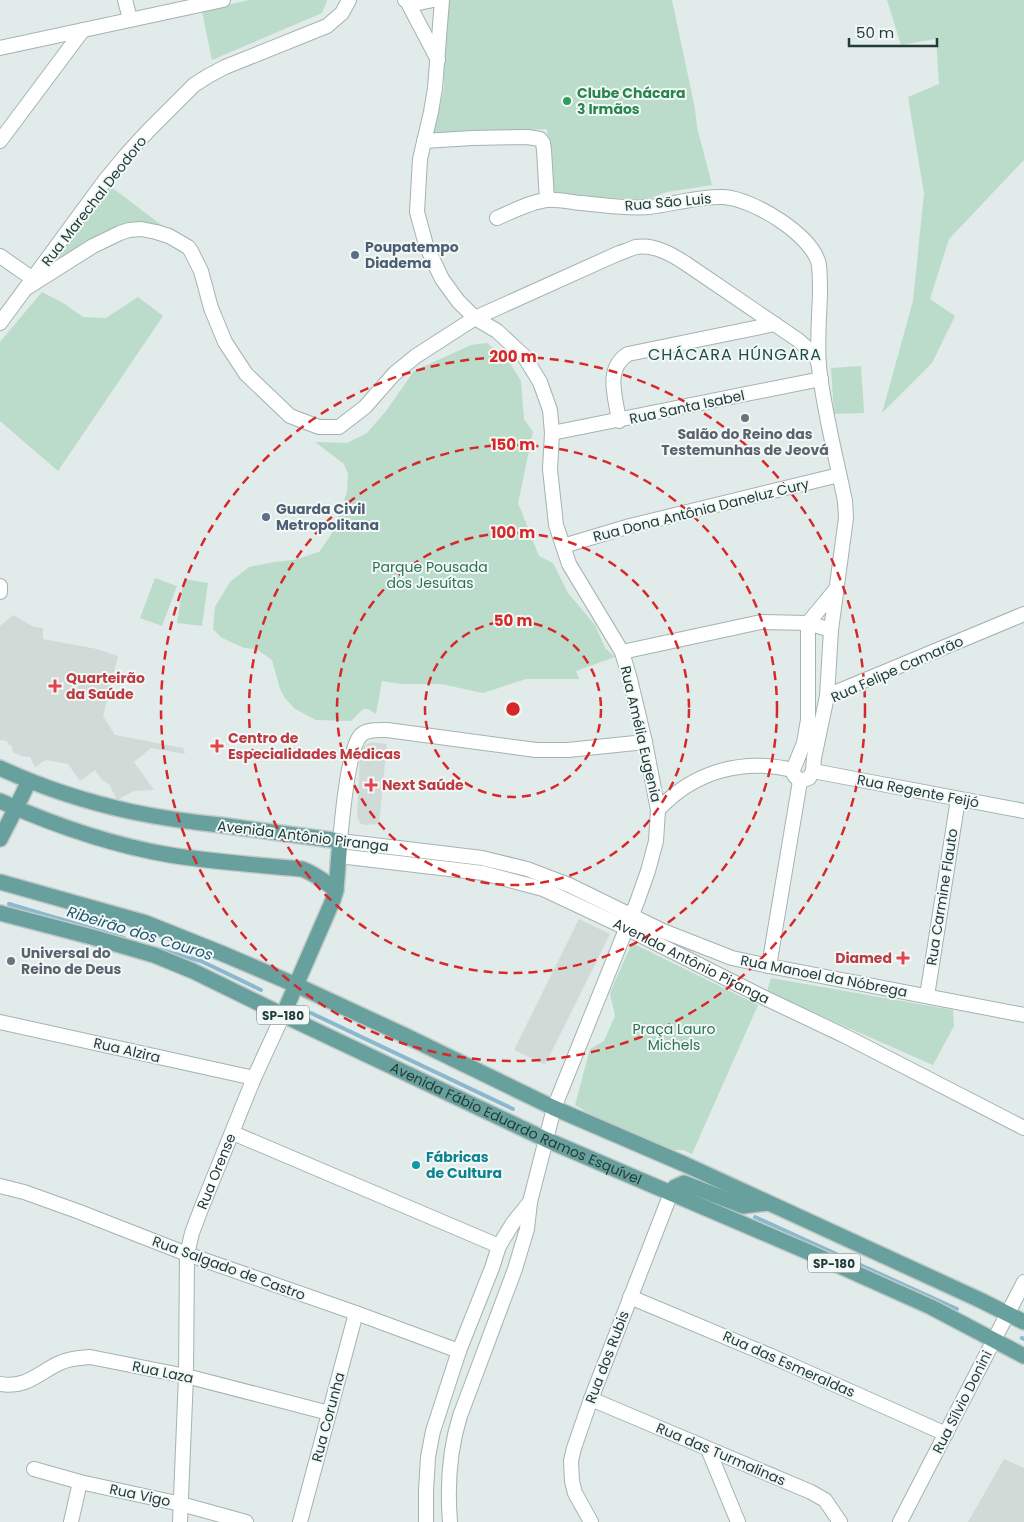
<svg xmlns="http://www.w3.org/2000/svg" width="1024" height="1522" font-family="Poppins,sans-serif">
<rect width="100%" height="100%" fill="#e1ebe9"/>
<!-- built -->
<g fill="#d0dbd8">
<path d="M13 615 34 627 43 628V639L97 649 118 656 103 716 115 735 183 748 185 754 151 748 134 762 154 790 134 791 117 800 109 784 102 780 95 770 80 781 68 764 46 760 35 767 30 757 21 756 13 752 12 746 8 744 7 741 0 740V626Z"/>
<path d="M371 742 387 744 379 824 366 825 361 824 357 817 360 753 363 747Z"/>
<path d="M579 919 610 934 545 1065 514 1050Z"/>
<path d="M1004 1459 1024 1468V1522H968Z"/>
</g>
<!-- green -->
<g fill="#bbdcca">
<path d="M249 0H327V1L322 13 212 60 202 11Z"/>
<path d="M447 0H672L695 109 697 127 712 185 667 192 645 200 549 194 547 129 433 135 444 88V62Z"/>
<path d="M887 0H1024V160L949 239 930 299 955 316 932 363 882 413 913 301 924 193 908 97 939 84 936 39 901 45Z"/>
<path d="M110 186 189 246 131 226 35 278Z"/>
<path d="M42 292 63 303 83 317 106 318 138 297 163 316 58 471 0 421V342Z"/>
<path d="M487 343 508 360 521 381 524 419 533 432 518 503 539 556 553 563 568 593 595 625 605 648 615 657 576 671 579 679H526L483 693 441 684H401L382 681 376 714 368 709H363L351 721 316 720 295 709 285 698 280 689 272 660 259 651 254 649 244 648 222 638 213 629 215 607 230 582 249 567 274 562 294 560 319 552 331 535 347 492 348 474 344 464 315 442 347 443 367 433 386 411 414 371 471 345Z"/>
<path d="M861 366 864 413 834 414 831 368Z"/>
<path d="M155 578 177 586 162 626 140 618Z"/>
<path d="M184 579 208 583 202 626 177 623Z"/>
<path d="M632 943 758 1005 692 1154 683 1150H673L643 1138 595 1117 575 1105 590 1049 604 1041 615 1016 610 993Z"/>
<path d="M771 978 953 1010 954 1026 933 1065 767 992Z"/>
</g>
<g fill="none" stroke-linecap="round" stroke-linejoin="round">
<!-- stream -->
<g stroke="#8bb7cf" stroke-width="4">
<path d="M9 904 124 938"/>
<path d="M154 948 201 961 261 990"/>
<path d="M311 1013 513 1109"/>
<path d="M755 1217 957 1309"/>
<path d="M1022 1338 1024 1339"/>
</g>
<!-- minor casing -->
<g stroke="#a4b3b1" stroke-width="16">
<g id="minor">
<path d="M125 0 130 19"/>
<path d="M405 0 419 3 433 0"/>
<path d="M407 1 438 60"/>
<path d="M0 48 223 0"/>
<path d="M0 141 83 30"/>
<path d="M424 141 472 138 527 137 540 139 543 143 544 150 547 200"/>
<path d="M497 218C513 211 530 202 547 200 558 199 570 202 581 203 604 205 627 209 649 207 674 204 699 196 724 197 753 199 813 235 819 265 820 275 820 285 820 295 819 319 817 344 819 367 824 412 836 457 845 501L846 518 831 630 827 696 814 758 813 771 809 778 800 781 794 775 793 770 804 743 808 720V623L836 589"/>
<path d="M0 256 33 279"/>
<path d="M28 287 93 246 120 233 129 230 141 229 156 232 169 236 188 247 191 251 201 271 211 308 225 342 246 374 290 416 319 427H339L365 407 394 374 416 356 475 318 617 254C623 252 630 249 636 247 655 244 673 255 688 265L798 340 815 355 819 365"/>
<path d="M0 323 106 179 126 155 148 131 194 85 208 76 225 67 327 26 342 13 349 0"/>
<path d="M619 421C616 398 604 369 628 354L775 324"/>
<path d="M552 433 821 379"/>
<path d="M563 546 630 526 839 475"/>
<path d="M0 586V592"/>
<path d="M622 652 761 622 808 623 831 630"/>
<path d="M827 696 1024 614"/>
<path d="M645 742 568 750H536L387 730C379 730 367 729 361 735 348 748 342 820 340 841L482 858 527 869 569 885 663 931 732 958 769 966 1024 1015"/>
<path d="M813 771 1024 811"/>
<path d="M658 810C694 771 743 758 793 770"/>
<path id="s1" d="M339 856 483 873 543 889 626 928 765 998 845 1036 1024 1128"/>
<path d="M769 966 800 781"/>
<path d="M927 996 958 799"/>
<path d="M0 1022 254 1078"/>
<path d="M233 1133 499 1246"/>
<path d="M0 1186 24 1192 77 1211 187 1254 356 1313 459 1351"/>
<path d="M630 1297 771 1356 946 1434"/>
<path d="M0 1384C27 1389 40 1371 62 1362 71 1358 80 1358 90 1357L186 1376 329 1413"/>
<path d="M591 1399 811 1492 825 1500 840 1522"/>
<path d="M708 1449 738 1522"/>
<path d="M34 1469 80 1482 181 1504 246 1522"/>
<path d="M71 1522 80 1482"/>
<path id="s2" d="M180 1522 186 1376 187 1254 192 1233 201 1209 254 1078 283 1015"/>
<path d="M300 1522 356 1313"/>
<path d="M426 1522V1491L428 1457 433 1431 459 1351 492 1268 499 1246 513 1223 530 1202 554 1108 637 902 648 871 656 841 658 810 645 742 630 679 622 652 569 564 556 525 550 469 552 433 550 410 540 382 524 356 497 331 475 318 458 301 442 279 426 245 417 212 420 159 431 112 435 88 442 0"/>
<path d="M450 1522C447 1485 449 1451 460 1416L515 1269 527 1229 530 1202"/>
<path d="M591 1522 575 1493 572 1481 571 1461 574 1448 591 1399 671 1193"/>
<path d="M900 1522 1024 1282"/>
</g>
</g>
<!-- major casing -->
<g stroke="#c1c8c8" stroke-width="18">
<g id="major">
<path d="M0 768C43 788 87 802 133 812 162 818 191 822 220 825 260 830 300 836 340 841L336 890 333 900 283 1015"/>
<path d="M0 801C54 825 111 845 170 855 214 862 258 865 302 869 316 874 325 882 336 890"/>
<path d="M0 839 16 808 29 781"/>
<path d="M0 882 146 923 221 953 296 985 406 1036 554 1108 684 1164 980 1300 1024 1322"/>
<path id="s3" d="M0 913 92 937 154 955 193 971 283 1015 547 1140 813 1254 931 1307 1024 1356"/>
<path d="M671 1193 675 1187 684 1183 743 1206 768 1203"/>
</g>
</g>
<!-- minor -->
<use href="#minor" stroke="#fff" stroke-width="14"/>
<!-- major -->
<use href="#major" stroke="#67a09c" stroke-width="15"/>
</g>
<!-- distance rings -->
<g fill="none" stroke="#d62828" stroke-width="2.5" stroke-dasharray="9 6">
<circle cx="513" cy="709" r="88"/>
<circle cx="513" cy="709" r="176"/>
<circle cx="513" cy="709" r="264"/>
<circle cx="513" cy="709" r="352"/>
</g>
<!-- markers -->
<circle fill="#2e9e5b" stroke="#f2f8f6" stroke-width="2" cx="567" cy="101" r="5"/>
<g fill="#5c6f8a" stroke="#f2f8f6" stroke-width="2">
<circle cx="355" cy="255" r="5"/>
<circle cx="266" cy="517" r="5"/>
</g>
<g fill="#6b7280" stroke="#f2f8f6" stroke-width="2">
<circle cx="745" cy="418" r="5"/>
<circle cx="11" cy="961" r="5"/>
</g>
<g fill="#e0444e" stroke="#f2f8f6" stroke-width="2">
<path d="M52.5 678.5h5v5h5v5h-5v5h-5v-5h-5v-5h5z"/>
<path d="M214.5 738.5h5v5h5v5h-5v5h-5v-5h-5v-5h5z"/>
<path d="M368.5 777.5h5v5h5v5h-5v5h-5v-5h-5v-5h5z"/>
<path d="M900.5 950.5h5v5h5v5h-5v5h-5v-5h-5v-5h5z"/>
</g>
<circle fill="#0f9aa8" stroke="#f2f8f6" stroke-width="2" cx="416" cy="1165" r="5"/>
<g text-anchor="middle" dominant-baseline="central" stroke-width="4" stroke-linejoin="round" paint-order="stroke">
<!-- shield labels -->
<g fill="#f2f8f6" stroke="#607472" stroke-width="1">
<rect x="257" y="1005.5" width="52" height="19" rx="4"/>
<rect x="808" y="1253.5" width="52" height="19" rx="4"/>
</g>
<g font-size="12" font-weight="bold" fill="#223c3a">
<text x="283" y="1015">SP-180</text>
<text x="834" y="1263">SP-180</text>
</g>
<!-- leisure labels -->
<g font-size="14" font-weight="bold" fill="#27864d" stroke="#f2f8f6" text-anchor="start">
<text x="577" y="93">Clube Chácara<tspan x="577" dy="16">3 Irmãos</tspan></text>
</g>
<!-- street labels -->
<g font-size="14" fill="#223c3a" stroke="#f2f8f6">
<text transform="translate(94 201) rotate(-52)">Rua Marechal Deodoro</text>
<text transform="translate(668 202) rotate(-5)">Rua São Luis</text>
<text transform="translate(687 407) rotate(-12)">Rua Santa Isabel</text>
<text transform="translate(701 510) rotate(-14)">Rua Dona Antônia Daneluz Cury</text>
<text transform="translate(897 669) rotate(-24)">Rua Felipe Camarão</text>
<text transform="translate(641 734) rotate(77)">Rua Amélia Eugenia</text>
<text transform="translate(918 791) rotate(11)">Rua Regente Feijó</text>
<text transform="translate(303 836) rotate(7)">Avenida Antônio Piranga</text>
<text transform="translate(942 897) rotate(-81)">Rua Carmine Flauto</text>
<text stroke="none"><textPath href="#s1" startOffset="372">Avenida Antônio Piranga</textPath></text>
<text transform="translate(824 976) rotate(11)">Rua Manoel da Nóbrega</text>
<text transform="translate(127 1050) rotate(13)">Rua Alzira</text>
<text stroke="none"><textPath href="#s3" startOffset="559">Avenida Fábio Eduardo Ramos Esquível</textPath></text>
<text stroke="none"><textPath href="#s2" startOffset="356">Rua Orense</textPath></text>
<text transform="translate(229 1268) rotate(20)">Rua Salgado de Castro</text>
<text transform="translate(607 1357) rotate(-69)">Rua dos Rubis</text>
<text transform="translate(789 1364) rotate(24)">Rua das Esmeraldas</text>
<text transform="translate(163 1372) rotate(12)">Rua Laza</text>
<text transform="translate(962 1402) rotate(-63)">Rua Sílvio Donini</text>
<text transform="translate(328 1417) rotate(-75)">Rua Corunha</text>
<text transform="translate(721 1454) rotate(23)">Rua das Turmalinas</text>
<text transform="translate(140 1495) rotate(12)">Rua Vigo</text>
</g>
<!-- service labels -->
<g font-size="14" font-weight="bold" fill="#4e5e75" stroke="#f2f8f6" text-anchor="start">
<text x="365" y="247">Poupatempo<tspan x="365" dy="16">Diadema</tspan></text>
<text x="276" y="509">Guarda Civil<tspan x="276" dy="16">Metropolitana</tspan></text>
</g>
<!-- worship labels -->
<g font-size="14" font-weight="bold" fill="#5b616d" stroke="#f2f8f6">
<text x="745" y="434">Salão do Reino das<tspan x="745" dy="16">Testemunhas de Jeová</tspan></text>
<text x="21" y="953" text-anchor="start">Universal do<tspan x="21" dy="16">Reino de Deus</tspan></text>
</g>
<!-- park labels -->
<g font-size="14" fill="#2d7155" stroke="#f2f8f6">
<text x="430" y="567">Parque Pousada<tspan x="430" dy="16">dos Jesuítas</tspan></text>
<text x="674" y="1029">Praça Lauro<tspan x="674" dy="16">Michels</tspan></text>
</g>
<!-- health labels -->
<g font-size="14" font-weight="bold" fill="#be3a42" stroke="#f2f8f6" text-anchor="start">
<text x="66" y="678">Quarteirão<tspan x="66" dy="16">da Saúde</tspan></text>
<text x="228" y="738">Centro de<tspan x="228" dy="16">Especialidades Médicas</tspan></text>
<text x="382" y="785">Next Saúde</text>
<text x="892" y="958" text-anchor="end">Diamed</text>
</g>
<!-- culture labels -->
<g font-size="14" font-weight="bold" fill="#0d838f" stroke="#f2f8f6" text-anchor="start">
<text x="426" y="1157">Fábricas<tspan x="426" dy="16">de Cultura</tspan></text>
</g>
<!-- water labels -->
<g font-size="15" font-style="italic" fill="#1e5676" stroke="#f2f8f6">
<text transform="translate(140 933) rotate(17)">Ribeirão dos Couros</text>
</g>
<!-- quarter labels -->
<g font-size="16" letter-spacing="1" fill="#1f4d4b" stroke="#f2f8f6">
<text x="735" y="354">CHÁCARA HÚNGARA</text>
</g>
</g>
<circle cx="513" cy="709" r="8" fill="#d62828" stroke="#f2f8f6" stroke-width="2.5"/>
<g font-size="15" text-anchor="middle" font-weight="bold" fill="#d62828" stroke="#f2f8f6" stroke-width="4" stroke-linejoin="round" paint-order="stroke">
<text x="513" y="362">200 m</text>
<text x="513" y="450">150 m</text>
<text x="513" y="538">100 m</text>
<text x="513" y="626">50 m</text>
</g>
<!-- scale -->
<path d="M849 38v8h88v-8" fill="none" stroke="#223c3a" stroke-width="2.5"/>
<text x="856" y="38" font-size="15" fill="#223c3a" stroke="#f2f8f6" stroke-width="4" paint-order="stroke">50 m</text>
</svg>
